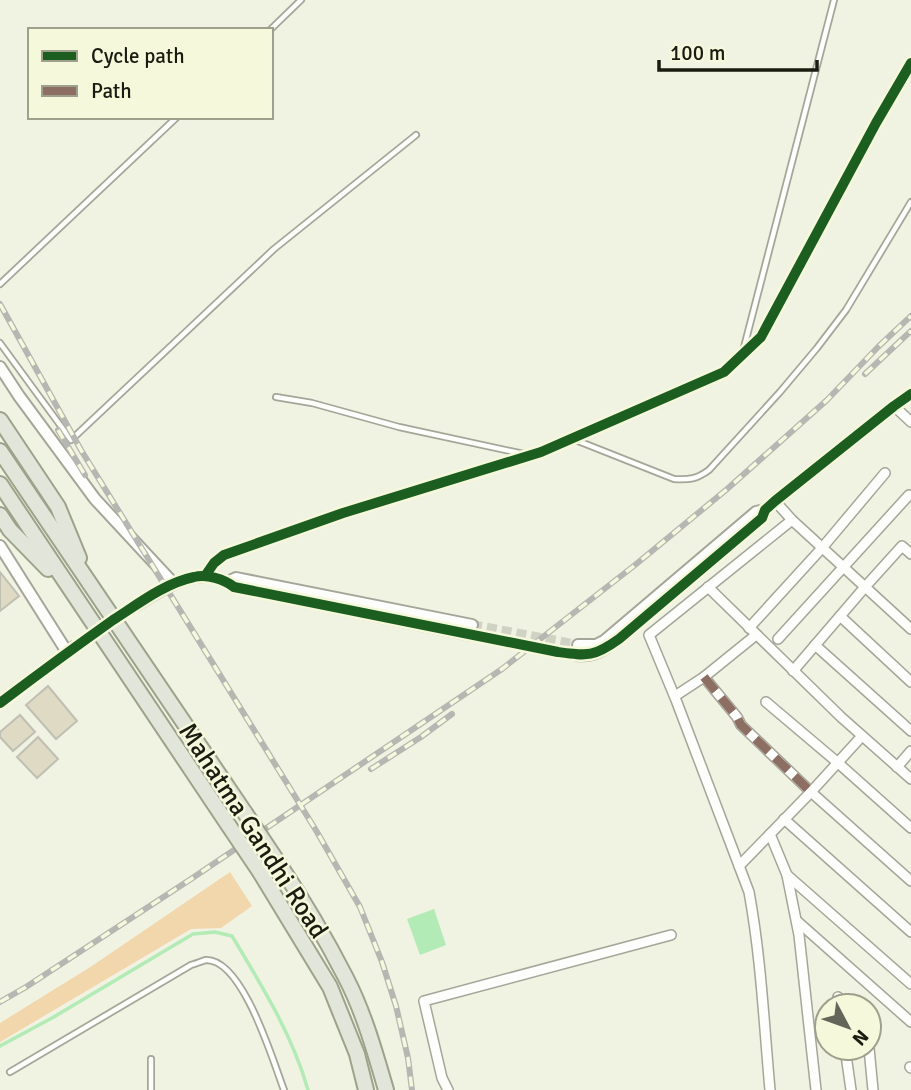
<svg xmlns="http://www.w3.org/2000/svg" width="911" height="1090" font-family="Signika,sans-serif">
<rect width="100%" height="100%" fill="#f0f2e2"/>
<!-- green -->
<path fill="#f2d6ac" d="M230 872 252 906 221 928 191 929 0 1042V1023L92 966Z"/>
<!-- water -->
<path fill="#b2ebb5" d="M434 909 446 945 420 955 407 919Z"/>
<g fill="none" stroke-linecap="round" stroke-linejoin="round">
<!-- stream -->
<path stroke="#b2ebb5" stroke-width="3.5" d="M0 1046 52 1018 193 934 215 932 232 936C262 986 292 1034 308 1090"/>
</g>
<!-- building -->
<g fill="#dfdac4" stroke="#c0bfb3" stroke-width="2">
<path d="M0 572 19 596 0 611Z"/>
<path d="M48 686 77 721 56 739 26 705Z"/>
<path d="M20 715 35 732 13 751 0 737V732Z"/>
<path d="M38 737 58 759 37 778 17 757Z"/>
</g>
<g fill="none" stroke-linecap="round" stroke-linejoin="round">
<!-- tertiary-tunnel -->
<g stroke="#d0d2c3" stroke-width="10" stroke-dasharray="10 5" stroke-linecap="butt">
<path d="M472 625 578 645"/>
<path d="M471 635 577 655"/>
<path d="M74 647 133 607"/>
</g>
<!-- service casing -->
<g stroke="#a5a699" stroke-width="8">
<g id="service">
<path d="M270 30 301 0"/>
<path d="M0 284 177 117"/>
<path d="M0 343 71 440 274 249 416 135"/>
<path d="M743 351 834 0"/>
<path d="M276 397 312 403 399 427 524 454"/>
<path d="M573 439 674 479C689 480 697 479 709 470L780 392 817 348 846 310 911 202"/>
<path d="M10 1072 191 965C195 964 202 961 206 960 243 959 273 1061 284 1090"/>
<path d="M151 1090V1059"/>
</g>
</g>
<!-- minor casing -->
<g stroke="#a5a699" stroke-width="12">
<g id="minor">
<path d="M894 406 911 422"/>
<path d="M775 501 792 520 911 629"/>
<path d="M205 576 214 563 224 555 343 513 541 452 724 372 761 337 876 123 911 63"/>
<path d="M708 587 841 717 911 779"/>
<path d="M840 616 911 682"/>
<path d="M749 628 822 548 885 473"/>
<path d="M778 639 909 495"/>
<path d="M815 645 911 731"/>
<path d="M793 671 865 587 902 546 911 554"/>
<path d="M704 677 737 717 741 725 811 792 862 736"/>
<path d="M675 696 704 677 756 635"/>
<path d="M766 702 837 762 911 828"/>
<path d="M0 703 67 652"/>
<path d="M897 767 911 751"/>
<path d="M784 819 911 932"/>
<path d="M770 834 787 875 799 935 816 1090"/>
<path d="M739 866 811 792 911 881"/>
<path d="M787 875 911 984"/>
<path d="M797 921 911 1022"/>
<path d="M838 997 840 1006"/>
<path d="M845 1048 851 1090"/>
<path d="M869 1048 873 1090"/>
<path d="M910 1067 911 1068"/>
<path d="M448 1090 442 1078 424 1001 671 935"/>
<path d="M770 1090C764 1024 761 957 749 892L676 700 649 635 792 520"/>
</g>
</g>
<!-- tertiary casing -->
<g stroke="#a5a699" stroke-width="14">
<g id="tertiary">
<path d="M0 367 19 396 95 499 173 583"/>
<path d="M0 546 67 652 74 647"/>
<path d="M228 582 236 578 472 625"/>
<path d="M133 607C162 590 201 560 234 587L471 635"/>
<path d="M578 645H596L604 641 756 512 765 510"/>
<path d="M577 655C594 657 605 649 619 639L762 518 765 510 775 501 894 406 911 394"/>
</g>
</g>
<!-- primary casing -->
<g stroke="#9ca38a" stroke-width="18">
<g id="primary">
<path d="M0 420 58 507 79 558"/>
<path d="M0 451 245 813"/>
<path d="M0 484 229 826"/>
<path d="M0 515 10 530 48 569"/>
<path d="M277 861C301 897 326 939 346 978 364 1013 375 1052 386 1090"/>
<path d="M260 872 330 987 357 1054 366 1090"/>
</g>
</g>
<!-- service -->
<use href="#service" stroke="#fdfdfb" stroke-width="4.5"/>
<!-- minor -->
<use href="#minor" stroke="#fdfdfb" stroke-width="9"/>
<!-- tertiary -->
<use href="#tertiary" stroke="#fdfdfb" stroke-width="10"/>
<!-- primary -->
<use href="#primary" stroke="#e2e5da" stroke-width="14"/>
<!-- rail casing -->
<g stroke="#b6b6b2" stroke-width="6">
<g id="rail">
<path d="M0 304 81 450 317 832 360 907 382 962 396 1006 408 1058 412 1090"/>
<path d="M865 374 911 331"/>
<path d="M58 430 85 475"/>
<path d="M371 769 421 737 452 714"/>
<path d="M0 1002 26 987 194 877 502 669 635 565 726 490 827 400 878 347 911 316"/>
</g>
</g>
<!-- rail -->
<use href="#rail" stroke="#f6f8dc" stroke-width="3.5" stroke-dasharray="10" stroke-linecap="butt"/>
<!-- primary-bridge casing -->
<g stroke="#9ca38a" stroke-width="18" stroke-linecap="butt">
<g id="primary-bridge">
<path d="M245 813 277 861"/>
<path d="M229 826 260 872"/>
</g>
</g>
<!-- primary-bridge -->
<use href="#primary-bridge" stroke="#e2e5da" stroke-width="14"/>
<!-- quiet -->
<path stroke="#8d6e63" stroke-width="9" stroke-dasharray="18 9" stroke-linecap="butt" d="M704 677 737 717 741 725 811 792"/>
<!-- cycleway casing -->
<g stroke="#f6f8dc" stroke-width="15">
<g id="cycleway">
<path d="M205 576 214 563 224 555 343 513 541 452 724 372 761 337 876 123 911 63"/>
<path d="M0 703C37 675 75 647 113 620 138 604 165 583 194 577 207 574 224 579 234 587L558 652C588 656 594 657 619 639L762 518 765 510 775 501 894 406 911 394"/>
</g>
</g>
<!-- cycleway -->
<use href="#cycleway" stroke="#1b5e20" stroke-width="10"/>
</g>
<g text-anchor="middle" dominant-baseline="central" stroke-width="5" stroke-linejoin="round" paint-order="stroke">
<!-- street labels -->
<g font-size="26" fill="#1a1b11" stroke="#f6f8dc">
<text transform="translate(253 831) rotate(57)">Mahatma Gandhi Road</text>
</g>
</g>
<!-- legend -->
<rect x="28" y="28" width="245" height="91" fill="#f6f8dc" stroke="#9ea08b" stroke-width="2"/>
<rect x="42" y="51" width="35" height="10" fill="#1b5e20" stroke="#9ea08b" stroke-width="2"/>
<text x="91" y="63" font-size="21" fill="#1a1b11">Cycle path</text>
<rect x="42" y="86" width="35" height="10" fill="#8d6e63" stroke="#9ea08b" stroke-width="2"/>
<text x="91" y="98" font-size="21" fill="#1a1b11">Path</text>
<!-- north arrow -->
<g transform="translate(848 1027) rotate(131)"><circle r="33" fill="#f6f8dc" stroke="#9ea08b" stroke-width="2"/>
<path d="M0-5L12 26L0 18L-12 26Z" fill="#65665a"/>
<text y="-10" font-size="19" font-weight="bold" text-anchor="middle" fill="#1a1b11">N</text>
</g>
<!-- scale -->
<path d="M659 60v10h158v-10" fill="none" stroke="#1a1b11" stroke-width="3.5"/>
<text x="670" y="60" font-size="21" fill="#1a1b11" stroke="#f6f8dc" stroke-width="5" paint-order="stroke">100 m</text>
</svg>
